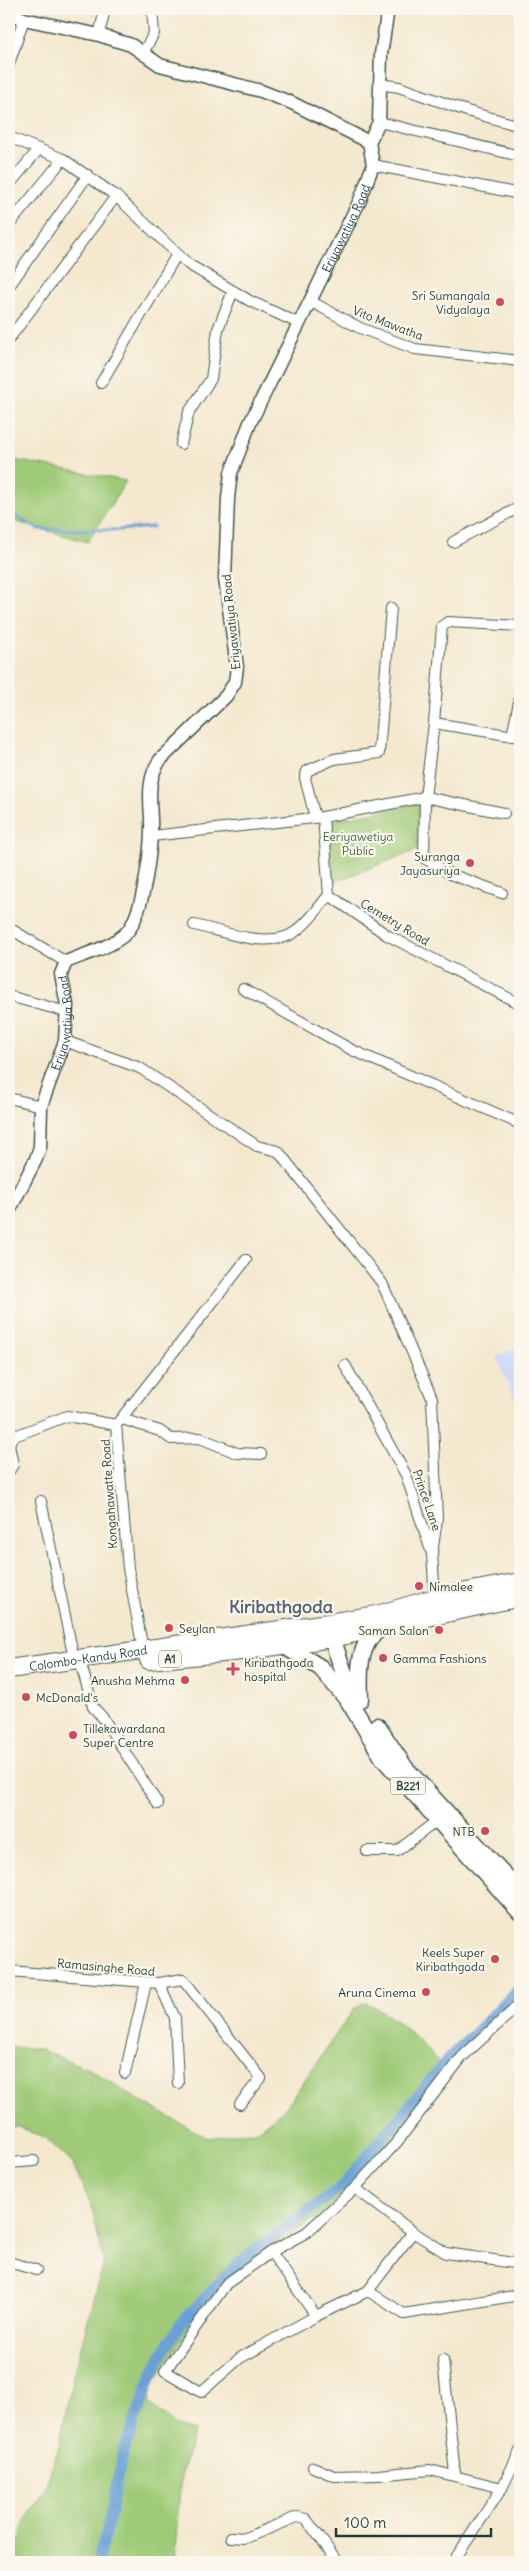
<svg xmlns="http://www.w3.org/2000/svg" width="529" height="2571" font-family="Delius,sans-serif">
<rect width="100%" height="100%" fill="#fbf7ec"/>
<filter id="ink" filterUnits="userSpaceOnUse"><feTurbulence type="fractalNoise" baseFrequency=".02" numOctaves="2"/><feDisplacementMap in="SourceGraphic" scale="10" xChannelSelector="R" yChannelSelector="G"/><feConvolveMatrix kernelMatrix="1 2 1 2 8 2 1 2 1" color-interpolation-filters="sRGB"/></filter>
<filter id="wash" filterUnits="userSpaceOnUse"><feTurbulence type="fractalNoise" baseFrequency=".0096" numOctaves="4" result="noise"/><feDisplacementMap in="SourceGraphic" scale="20" xChannelSelector="R" yChannelSelector="G"/><feGaussianBlur stdDeviation="1.12" result="paint"/><feColorMatrix in="noise" values="0 0 0 0 0 0 0 0 0 0 0 0 0 0 0 0 0 1.4 0 .05"/><feComposite in="paint" operator="in"/></filter>
<g filter="url(#wash)">
<rect width="100%" height="100%" fill="#f4e8cf"/>
<!-- built -->
<path fill="#d0daf9" d="M520 1346V1412L496 1357Z"/>
<!-- green -->
<g fill="#9fcb78" stroke="#5f8456">
<path d="M9 459 126 481 88 542 9 520Z"/>
<path d="M419 803 417 850 334 882 327 822Z"/>
<path d="M366 2003C394 2014 429 2048 446 2072L381 2154 326 2211 229 2277 202 2309 153 2383 149 2403 176 2426 194 2431 181 2476 174 2562H20L16 2554 23 2525 43 2493 59 2447 73 2375 104 2263 92 2208 73 2164 46 2138 19 2127H9V2047L39 2049 91 2070 145 2104 208 2138 256 2131 284 2110 354 2009Z"/>
</g>
<g fill="none" stroke-linecap="round" stroke-linejoin="round">
<!-- stream -->
<path stroke="#6aa0d7" stroke-width="3" d="M9 513 38 529 118 530 153 527"/>
<!-- canal -->
<path stroke="#6aa0d7" stroke-width="11" d="M97 2562 106 2534 124 2450 154 2369 180 2324 237 2264 343 2185 450 2057 520 1988"/>
</g>
</g>
<g filter="url(#ink)">
<g fill="none" stroke-linecap="round" stroke-linejoin="round">
<!-- minor casing -->
<g stroke="#3f574b" stroke-width="12">
<g id="minor">
<path d="M99 35 105 9"/>
<path d="M143 53 154 33 152 9"/>
<path d="M9 64 24 19"/>
<path d="M380 84 399 87 467 111 520 126"/>
<path d="M379 122 520 156"/>
<path d="M9 137 63 159 116 196 188 264 250 301 298 323"/>
<path d="M373 165 520 194"/>
<path d="M9 185 39 149"/>
<path d="M9 225 63 159"/>
<path d="M9 286 88 175"/>
<path d="M310 301 360 328 415 349 520 361"/>
<path d="M9 339 116 196"/>
<path d="M101 383 177 254"/>
<path d="M181 444 189 412 211 379 218 329 233 291"/>
<path d="M453 542 520 507"/>
<path d="M434 723 520 737"/>
<path d="M512 736 520 697"/>
<path d="M315 817 305 778 307 771 334 759 379 753 391 608"/>
<path d="M323 817 329 895 387 935 520 1004"/>
<path d="M152 836 323 817 425 797 504 813"/>
<path d="M502 893 450 874 424 858 425 797 434 723 442 626 448 622 520 626"/>
<path d="M194 925C222 931 256 945 285 937 302 932 318 908 329 895"/>
<path d="M9 928 66 962"/>
<path d="M243 989 352 1050 520 1124"/>
<path d="M9 996 67 1012"/>
<path d="M65 1041 140 1068 257 1146 278 1151 382 1283 432 1398 437 1519 432 1554"/>
<path d="M9 1098 41 1106"/>
<path d="M345 1365 406 1475 432 1554 435 1598"/>
<path d="M122 1419 160 1431 171 1439 200 1438 237 1453 261 1454"/>
<path d="M9 1445 12 1437 67 1416 116 1425"/>
<path d="M9 1445 13 1465 9 1471"/>
<path d="M41 1501 74 1659"/>
<path d="M143 1650 128 1568 116 1425 246 1260"/>
<path d="M82 1668 93 1707 103 1718 158 1804"/>
<path d="M367 1851H397L438 1820"/>
<path d="M9 1971 159 1983 175 2018 178 2083"/>
<path d="M159 1983 183 1979 261 2078 240 2104"/>
<path d="M125 2073 146 1983"/>
<path d="M9 2163 34 2161"/>
<path d="M413 2232 446 2253 520 2264"/>
<path d="M271 2252 316 2316 240 2358 201 2392 165 2371 226 2284 271 2252 307 2232 355 2188 397 2142 462 2057 520 2004"/>
<path d="M9 2262 36 2270"/>
<path d="M368 2291 404 2314 520 2295"/>
<path d="M316 2316 368 2291 413 2232 355 2188"/>
<path d="M443 2360 455 2474"/>
<path d="M313 2467 334 2476 378 2475 430 2470 502 2488"/>
<path d="M231 2537 245 2538 297 2517 306 2519 338 2562"/>
<path d="M453 2562 502 2488 520 2451"/>
</g>
</g>
<!-- tertiary casing -->
<g stroke="#3f574b" stroke-width="15">
<g id="tertiary">
<path d="M9 13 24 19 99 35 131 45 160 65 261 91 292 103 369 142"/>
<path id="s1" d="M9 1211 36 1159 40 1147 41 1106 65 1041 67 1005 61 974 66 962C84 954 110 948 125 934 144 917 152 845 151 819 150 798 147 779 160 760L226 696 235 682 237 667 225 579 228 498 231 473 250 423 360 200 373 165 369 142 379 122 381 54 388 9"/>
</g>
</g>
<!-- primary casing -->
<g stroke="#3f574b" stroke-width="19">
<g id="primary">
<path d="M332 1638 347 1682 350 1703 384 1759 520 1912"/>
<path d="M283 1645 321 1668 347 1699"/>
<path d="M360 1699C359 1673 357 1645 380 1628"/>
<path d="M377 1726 405 1768 520 1892"/>
</g>
</g>
<!-- trunk casing -->
<g stroke="#3f574b" stroke-width="20">
<g id="trunk">
<path d="M149 1660 233 1652 332 1638 520 1597"/>
<path id="s2" d="M9 1669 328 1623 377 1615 435 1598 520 1582"/>
</g>
</g>
<!-- minor -->
<use href="#minor" stroke="#fff" stroke-width="10"/>
<!-- tertiary -->
<use href="#tertiary" stroke="#fff" stroke-width="12"/>
<!-- primary -->
<use href="#primary" stroke="#fff" stroke-width="16"/>
<!-- trunk -->
<use href="#trunk" stroke="#fff" stroke-width="18"/>
</g>
</g>
<!-- markers -->
<g fill="#d1495b" stroke="#fbf7ec" stroke-width="2">
<circle cx="500" cy="302" r="5"/>
<circle cx="470" cy="863" r="5"/>
<circle cx="419" cy="1586" r="5"/>
<circle cx="169" cy="1628" r="5"/>
<circle cx="439" cy="1630" r="5"/>
<circle cx="383" cy="1658" r="5"/>
<path d="M230.5 1661.5h5v5h5v5h-5v5h-5v-5h-5v-5h5z"/>
<circle cx="185" cy="1680" r="5"/>
<circle cx="26" cy="1697" r="5"/>
<circle cx="73" cy="1735" r="5"/>
<circle cx="485" cy="1831" r="5"/>
<circle cx="495" cy="1959" r="5"/>
<circle cx="426" cy="1992" r="5"/>
</g>
<g text-anchor="middle" dominant-baseline="central" stroke-width="4.5" stroke-linejoin="round" paint-order="stroke">
<!-- shield labels -->
<g fill="#fbf7ec" stroke="#61756b" stroke-width="1">
<rect x="159" y="1650.5" width="22" height="17" rx="4"/>
<rect x="390.5" y="1777.5" width="35" height="17" rx="4"/>
</g>
<g font-size="11" font-weight="bold" fill="#1f3d34">
<text x="170" y="1659">A1</text>
<text x="408" y="1786">B221</text>
</g>
<!-- street labels -->
<g font-size="12" fill="#1f3d34" stroke="#fbf7ec">
<text stroke="none"><textPath href="#s1" startOffset="1098">Eriyawatiya Road</textPath></text>
<text transform="translate(388 323) rotate(21)">Vito Mawatha</text>
<text transform="translate(231 622) rotate(-96)">Eriyawatiya Road</text>
<text transform="translate(395 922) rotate(31)">Cemetry Road</text>
<text stroke="none"><textPath href="#s1" startOffset="199">Eriyawatiya Road</textPath></text>
<text transform="translate(109 1494) rotate(-94)">Kongahawatte Road</text>
<text transform="translate(427 1500) rotate(71)">Prince Lane</text>
<text stroke="none"><textPath href="#s2" startOffset="80">Colombo-Kandy Road</textPath></text>
<text transform="translate(106 1967) rotate(5)">Ramasinghe Road</text>
</g>
<!-- poi labels -->
<g font-size="12" fill="#1f3d34" stroke="#fbf7ec" text-anchor="end">
<text x="490" y="295">Sri Sumangala<tspan x="490" dy="14">Vidyalaya</tspan></text>
<text x="460" y="856">Suranga<tspan x="460" dy="14">Jayasuriya</tspan></text>
<text x="429" y="1586" text-anchor="start">Nimalee</text>
<text x="179" y="1628" text-anchor="start">Seylan</text>
<text x="429" y="1630">Saman Salon</text>
<text x="393" y="1658" text-anchor="start">Gamma Fashions</text>
<text x="244" y="1662" text-anchor="start">Kiribathgoda<tspan x="244" dy="14">hospital</tspan></text>
<text x="175" y="1680">Anusha Mehma</text>
<text x="36" y="1697" text-anchor="start">McDonald's</text>
<text x="83" y="1728" text-anchor="start">Tillekawardana<tspan x="83" dy="14">Super Centre</tspan></text>
<text x="475" y="1831">NTB</text>
<text x="485" y="1952">Keels Super<tspan x="485" dy="14">Kiribathgoda</tspan></text>
<text x="416" y="1992">Aruna Cinema</text>
</g>
<!-- park labels -->
<g font-size="12" fill="#3f6045" stroke="#fbf7ec">
<text x="358" y="836">Eeriyawetiya<tspan x="358" dy="14">Public</tspan></text>
</g>
<!-- district labels -->
<g font-size="18" font-weight="bold" fill="#576376" stroke="#fbf7ec">
<text x="281" y="1606">Kiribathgoda</text>
</g>
</g>
<!-- margin -->
<rect width="529" height="2571" fill="none" stroke="#fbf7ec" stroke-width="30"/>
<!-- scale -->
<path d="M336 2528v8h155v-8" fill="none" stroke="#1f3d34" stroke-width="2.5"/>
<text x="344" y="2528" font-size="15" fill="#1f3d34" stroke="#fbf7ec" stroke-width="4" paint-order="stroke">100 m</text>
</svg>
